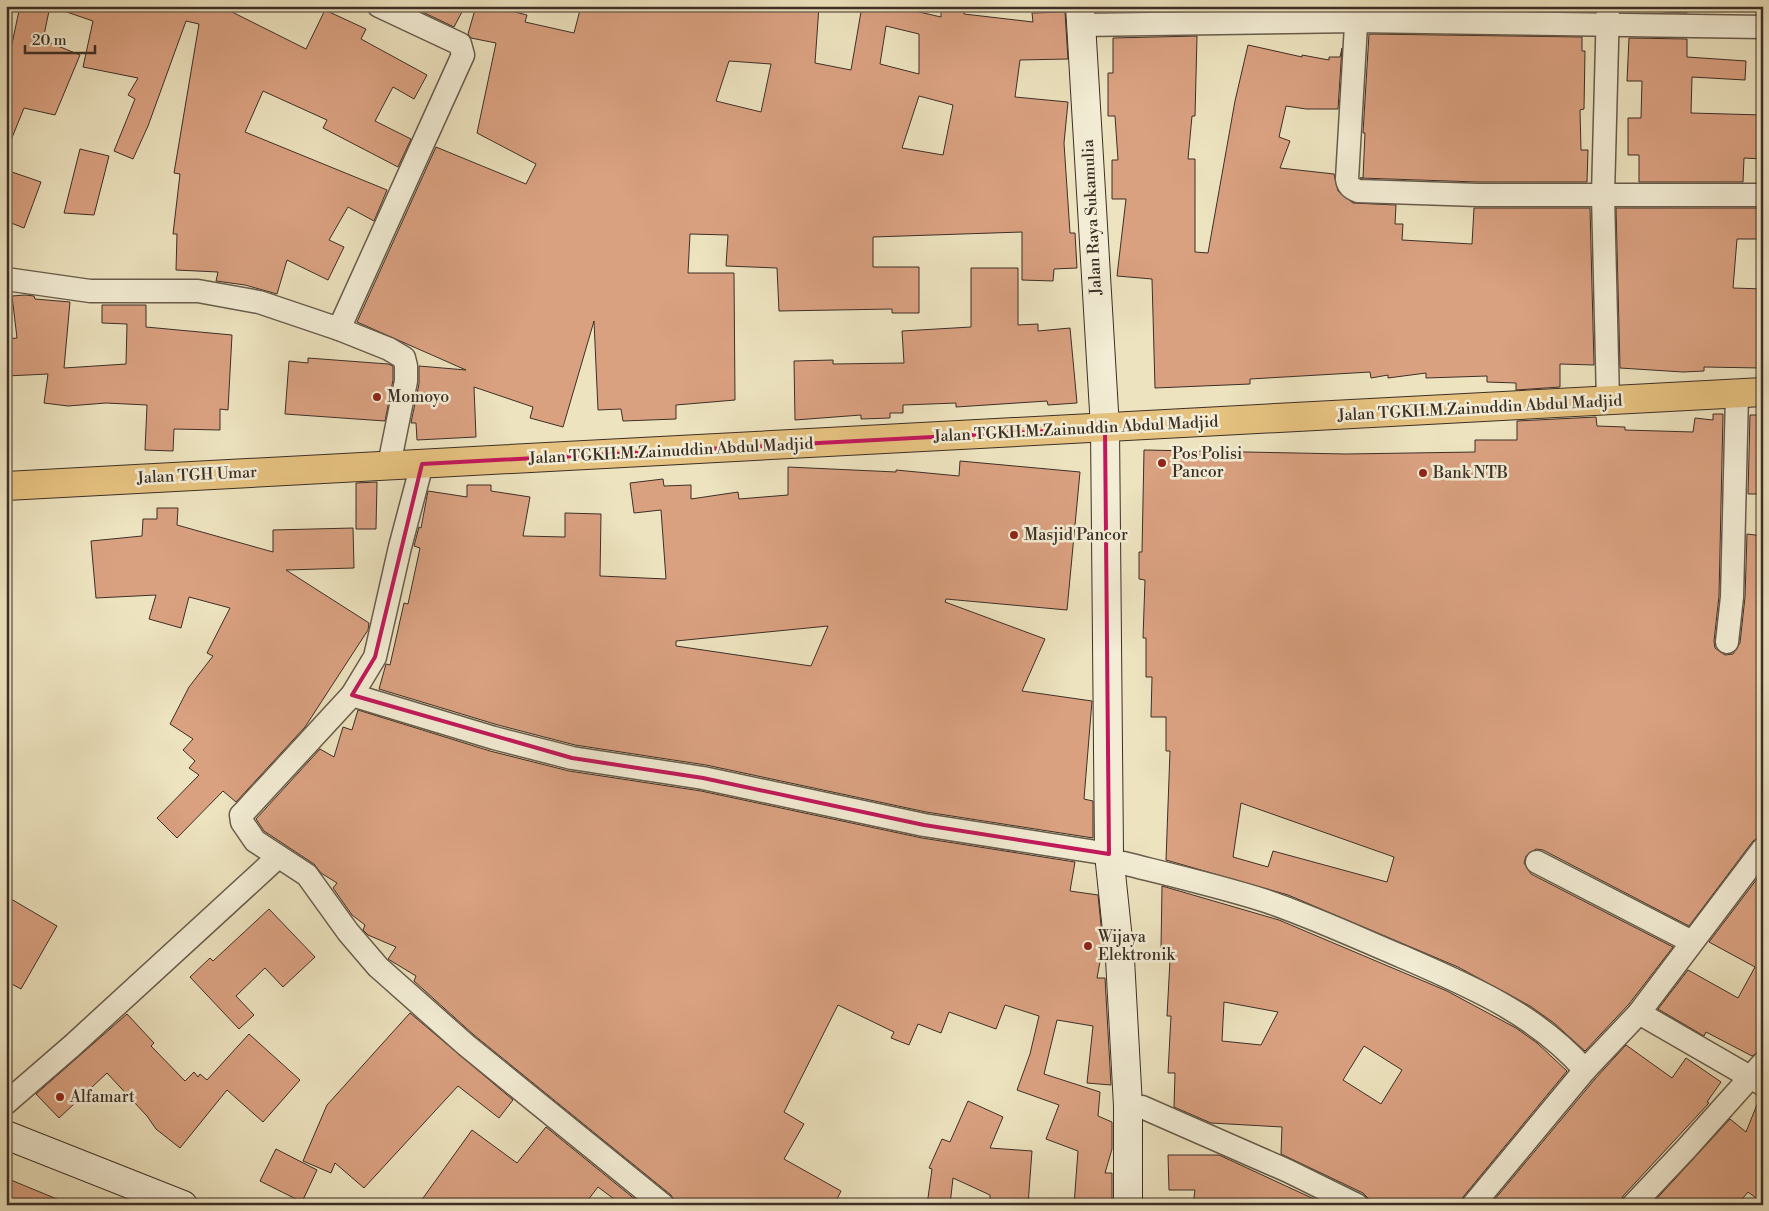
<svg xmlns="http://www.w3.org/2000/svg" width="1769" height="1211" font-family="'Libre Bodoni',serif">
<rect width="100%" height="100%" fill="#ede3bf"/>
<filter id="stains"><feTurbulence type="fractalNoise" baseFrequency=".004" numOctaves="4"/><feColorMatrix values="0 0 0 0 .2 0 0 0 0 .09 0 0 0 0 .02 0 0 0 .5 -.17"/></filter>
<radialGradient id="worn" r=".72"><stop offset=".6" stop-color="#630" stop-opacity="0"/><stop offset="1" stop-color="#630" stop-opacity=".3"/></radialGradient>
<!-- building -->
<g fill="#daa181" stroke="#3d2f26" fill-rule="evenodd">
<path d="M20 6H50L43 40 80 55 55 115 24 108 7 150 6 72Z"/>
<path d="M58 6H220L306 49 325 10 366 29 361 39 427 75 414 99 393 87 375 121 411 139 398 167 323 128 327 120 263 91 245 132 387 190 374 221 348 207 329 240 344 247 328 280 287 260 277 294 245 285 216 281 218 272 176 270 177 234H173L180 174 174 173 199 24 186 21 148 126 133 159 114 151 135 99 128 95 138 78 83 67 93 21 58 9Z"/>
<path d="M410 6H465L454 27Z"/>
<path d="M476 6H491L527 15 525 22 574 33 581 6H754L790 8V6H819L815 63 851 70 862 6H893L941 17V6H964V14L1033 22 1032 13 1065 12 1068 59 1020 60 1015 97 1068 102 1064 143 1070 233H1075L1077 268 1054 269 1053 281 1022 280V232L873 237V267H919V313H892V309L779 311 777 268 726 266 728 235 690 234 688 273H734L735 400 676 405V419L623 421 621 409 598 410 594 321 563 427 530 418 533 407 474 387 476 437 417 440 416 423H411L419 384V366L466 370 357 322 436 147 526 184 536 164 477 133 496 43 471 38 468 34ZM886 26 919 34V74L880 64ZM729 61 771 64 761 112 716 101ZM919 96 953 105 943 155 902 148Z"/>
<path d="M1370 6H1441V9L1370 8Z"/>
<path d="M1507 6H1583V11L1507 10Z"/>
<path d="M1663 6H1687V13L1663 12Z"/>
<path d="M1369 34 1582 37V51H1585L1584 109 1580 110 1581 150H1588L1587 182H1478L1360 178H1363L1365 133H1363Z"/>
<path d="M1197 36 1195 116H1192L1188 159H1195V252L1208 253 1235 101 1248 45 1302 57V55L1329 60V57H1340L1342 48 1338 109H1306L1286 106 1279 137 1290 141 1280 168 1334 174 1338 191 1353 203 1396 205 1395 224H1403L1402 240 1472 244 1474 208H1590L1594 365 1560 364V387L1516 390V383L1487 382V376L1426 378V373L1388 378V375L1371 378 1370 372 1250 379V384L1155 388 1152 279 1117 276 1126 199H1112V160H1118L1115 116H1108V73H1113V38Z"/>
<path d="M1629 38 1687 39V57L1746 61 1745 80 1692 77 1691 113 1763 115V159L1744 158 1743 182H1639V155H1628V118H1641L1642 81H1627Z"/>
<path d="M80 149 109 156 94 215 64 213Z"/>
<path d="M6 170 41 182 24 228 6 221Z"/>
<path d="M1616 208H1763V239H1737L1733 288 1763 289 1761 368 1704 367V371L1683 372 1620 368Z"/>
<path d="M971 268H1018V325L1038 324V331L1070 328 1077 403 1048 405 1047 401 956 407V403L903 405V413H890V418L861 419V415L795 420 794 361 833 360V364L904 363 902 331 971 327Z"/>
<path d="M25 295 34 296 35 299 70 302 64 368 126 364 127 324 102 323V305H146V327L232 335 228 410 220 409V430L174 429 173 451 145 450 147 405 106 403 68 406 44 403 48 374 6 376V339L17 338 12 296Z"/>
<path d="M308 358 388 364 393 366V380L385 421 285 414 289 361 308 363Z"/>
<path d="M1713 414H1723L1719 596 1714 641 1715 648 1725 655 1733 654 1740 643 1745 597 1747 534 1763 536V836L1753 841 1689 926 1543 850 1536 849 1526 856 1524 863 1531 874 1673 947 1629 1004 1585 1051 1554 1023 1530 1006 1458 967 1288 895 1166 860 1170 751H1166V717H1151L1152 677H1146V638H1143L1145 580 1139 579V552H1142L1144 450 1346 454 1475 452V440H1517V421L1596 417 1597 426 1625 427V430L1693 432 1695 418 1713 420ZM1241 803 1394 857 1387 882 1273 851 1268 867 1233 857Z"/>
<path d="M1750 415H1763V494H1748Z"/>
<path d="M960 461 1080 472 1067 610 946 599 945 602 1045 639 1022 691 1092 701 1084 799 1093 801V838L926 812 706 765 575 745 498 725 379 689 386 664 390 665 404 603 408 604 420 548 414 546 419 527 421 528 428 491 467 497V485H491V491L530 497 523 536 565 537V513L601 514 600 576 666 579 661 510 634 513 630 483 663 479 664 486 691 485V499L738 492 739 499 788 495V467L896 472V470L959 476ZM828 626 811 666 676 646V641Z"/>
<path d="M377 482 376 529H356V483Z"/>
<path d="M157 508H178L177 525 273 552V530L353 528 354 568 286 570 369 623 368 630 305 727 236 802 223 791 177 838 157 818 199 775 189 768 195 761 183 750 193 739 170 724 189 687 213 656 207 653 230 608 189 597 181 628 149 619 156 595 96 598 91 541 142 536 143 519H157Z"/>
<path d="M358 710 490 751 569 771 701 791 922 838 1075 862 1070 891 1098 895 1103 945 1097 978H1105L1111 1085 1087 1083 1093 1026 1057 1020 1044 1074 1100 1092 1098 1116 1112 1122V1149L1105 1173H1112V1205H1074L1078 1151 1046 1139 1059 1105 1017 1090 1030 1054 1039 1016 1005 1005 996 1029 949 1012 941 1033 918 1024 909 1045 891 1038 894 1032 838 1005 784 1112 804 1124 784 1159 841 1191 834 1205H676L671 1195 474 1035 414 981 416 976 388 959 396 947 368 935 363 930 365 925 352 915 333 888 337 883 321 873 314 864 264 831 256 819 320 749 334 757 343 727 352 730Z"/>
<path d="M1763 871V1050L1752 1056 1706 1032 1704 1036 1658 1009 1688 970 1738 998 1755 967 1709 942Z"/>
<path d="M1162 886 1279 920 1447 991 1516 1028 1537 1043 1567 1071 1463 1197 1460 1205H1370L1368 1198 1363 1193 1281 1154 1282 1127 1211 1123 1174 1107 1175 1073H1168L1171 1016H1167L1170 960H1168V948H1161ZM1224 1002 1278 1012 1261 1045 1222 1041ZM1364 1046 1402 1070 1381 1104 1343 1080Z"/>
<path d="M6 896 57 926 21 989 6 981Z"/>
<path d="M269 909 315 957 283 987 265 968 236 996 254 1015 239 1029 190 977 210 958 213 961Z"/>
<path d="M410 1013 513 1100 499 1118 458 1086 364 1188 335 1163 331 1173 303 1161 327 1105Z"/>
<path d="M127 1014 154 1043 151 1046 185 1081 194 1072 198 1077 200 1074 207 1080 249 1034 300 1080 263 1122 227 1090 180 1148 156 1129 147 1116 107 1073 59 1118 36 1094Z"/>
<path d="M1626 1045 1672 1078 1686 1058 1721 1082 1707 1102 1709 1103 1623 1196 1620 1205H1490L1595 1079Z"/>
<path d="M1760 1097H1763V1203L1748 1192 1737 1205H1651L1730 1119 1746 1132Z"/>
<path d="M968 1101 1003 1117 990 1148 1032 1151 1028 1205H990V1195L953 1178 950 1205H927L932 1169 929 1168 942 1139 950 1142Z"/>
<path d="M546 1127 642 1205H622L598 1187 584 1205H418L472 1130 517 1163Z"/>
<path d="M276 1149 317 1170 302 1202 260 1181Z"/>
<path d="M1168 1155H1219L1327 1205H1193L1195 1190H1169Z"/>
<path d="M6 1178 69 1204V1205H6Z"/>
</g>
<g fill="none" stroke-linecap="round" stroke-linejoin="round">
<!-- street casing -->
<g stroke="#695c4c" stroke-width="25">
<g id="street">
<path d="M1608 6 1603 195 1608 401"/>
<path d="M1357 8 1347 179C1348 186 1351 188 1358 191L1478 195H1763"/>
<path d="M1081 25 1356 21 1763 27"/>
<path d="M6 279 90 291H198L259 302 339 329 389 349 404 358 406 366V381L389 465"/>
<path d="M339 329 463 55 460 44 379 6"/>
<path d="M422 464 400 547 375 657 352 695 245 811 241 815 242 822 255 841 307 875 348 932 378 967 466 1045 663 1205"/>
<path d="M1727 642 1732 597 1737 394"/>
<path d="M352 695 494 738 572 758 703 778 924 825 1109 854"/>
<path d="M1537 862 1692 942"/>
<path d="M1123 863C1171 875 1219 886 1266 901 1313 917 1358 938 1403 957 1470 986 1536 1014 1585 1070"/>
<path d="M1639 1013 1762 1084"/>
<path d="M6 1103 73 1045 278 857"/>
<path d="M1142 1107 1288 1171 1357 1205"/>
<path d="M1473 1205 1585 1070 1639 1013 1763 849"/>
<path d="M1633 1205 1686 1149 1763 1063"/>
</g>
</g>
<!-- secondary casing -->
<g stroke="#3d2f26" stroke-width="30">
<g id="secondary">
<path d="M1080 6 1105 428 1109 854 1120 959 1128 1106V1205"/>
<path d="M6 1135 183 1205"/>
</g>
</g>
<!-- primary casing -->
<g stroke="#3d2f26" stroke-width="30">
<path id="primary" d="M6 486 1763 392"/>
</g>
<!-- street -->
<use href="#street" stroke="#f3edd5" stroke-width="22"/>
<!-- secondary -->
<use href="#secondary" stroke="#f3edd5" stroke-width="28"/>
<!-- primary -->
<use href="#primary" stroke="#e6c280" stroke-width="28"/>
</g>
<!-- marked area -->
<path fill="none" stroke="#c2185b" stroke-width="4" stroke-linejoin="round" d="M1105 428 1109 854 924 825 703 778 572 758 352 695 375 657 422 464Z"/>
<!-- markers -->
<g fill="#8f2418" stroke="#f3edd5" stroke-width="2">
<circle cx="377" cy="397" r="5"/>
<circle cx="1162" cy="463" r="5"/>
<circle cx="1423" cy="473" r="5"/>
<circle cx="1014" cy="535" r="5"/>
<circle cx="1088" cy="946" r="5"/>
<circle cx="60" cy="1097" r="5"/>
</g>
<g text-anchor="middle" dominant-baseline="central" stroke-width="5" stroke-linejoin="round" paint-order="stroke">
<!-- street labels -->
<g font-size="16" fill="#3d2f26" stroke="#f3edd5">
<text transform="translate(1092 217) rotate(-93)">Jalan Raya Sukamulia</text>
<text transform="translate(1480 408) rotate(-3)">Jalan TGKH.M.Zainuddin Abdul Madjid</text>
<text transform="translate(1076 429) rotate(-3)">Jalan TGKH.M.Zainuddin Abdul Madjid</text>
<text transform="translate(671 451) rotate(-3)">Jalan TGKH.M.Zainuddin Abdul Madjid</text>
<text transform="translate(197 475) rotate(-3)">Jalan TGH Umar</text>
</g>
<!-- poi labels -->
<g font-size="16" fill="#3d2f26" stroke="#f3edd5" text-anchor="start">
<text x="387" y="397">Momoyo</text>
<text x="1172" y="454">Pos Polisi<tspan x="1172" dy="18">Pancor</tspan></text>
<text x="1433" y="473">Bank NTB</text>
<text x="1024" y="535">Masjid Pancor</text>
<text x="1098" y="937">Wijaya<tspan x="1098" dy="18">Elektronik</tspan></text>
<text x="70" y="1097">Alfamart</text>
</g>
</g>
<!-- margin -->
<rect width="1769" height="1211" fill="none" stroke="#ede3bf" stroke-width="25"/>
<rect x="8" y="8" width="1754" height="1196" fill="none" stroke="#3d2f26" stroke-width="2.5"/>
<rect x="12" y="12" width="1744" height="1186" fill="none" stroke="#3d2f26"/>
<!-- scale -->
<path d="M25 45v8h70v-8" fill="none" stroke="#3d2f26" stroke-width="2.5"/>
<text x="32" y="45" font-size="15" fill="#3d2f26" stroke="#f3edd5" stroke-width="4" paint-order="stroke">20 m</text>
<rect width="100%" height="100%" filter="url(#stains)"/>
<rect width="100%" height="100%" fill="url(#worn)"/>
</svg>
